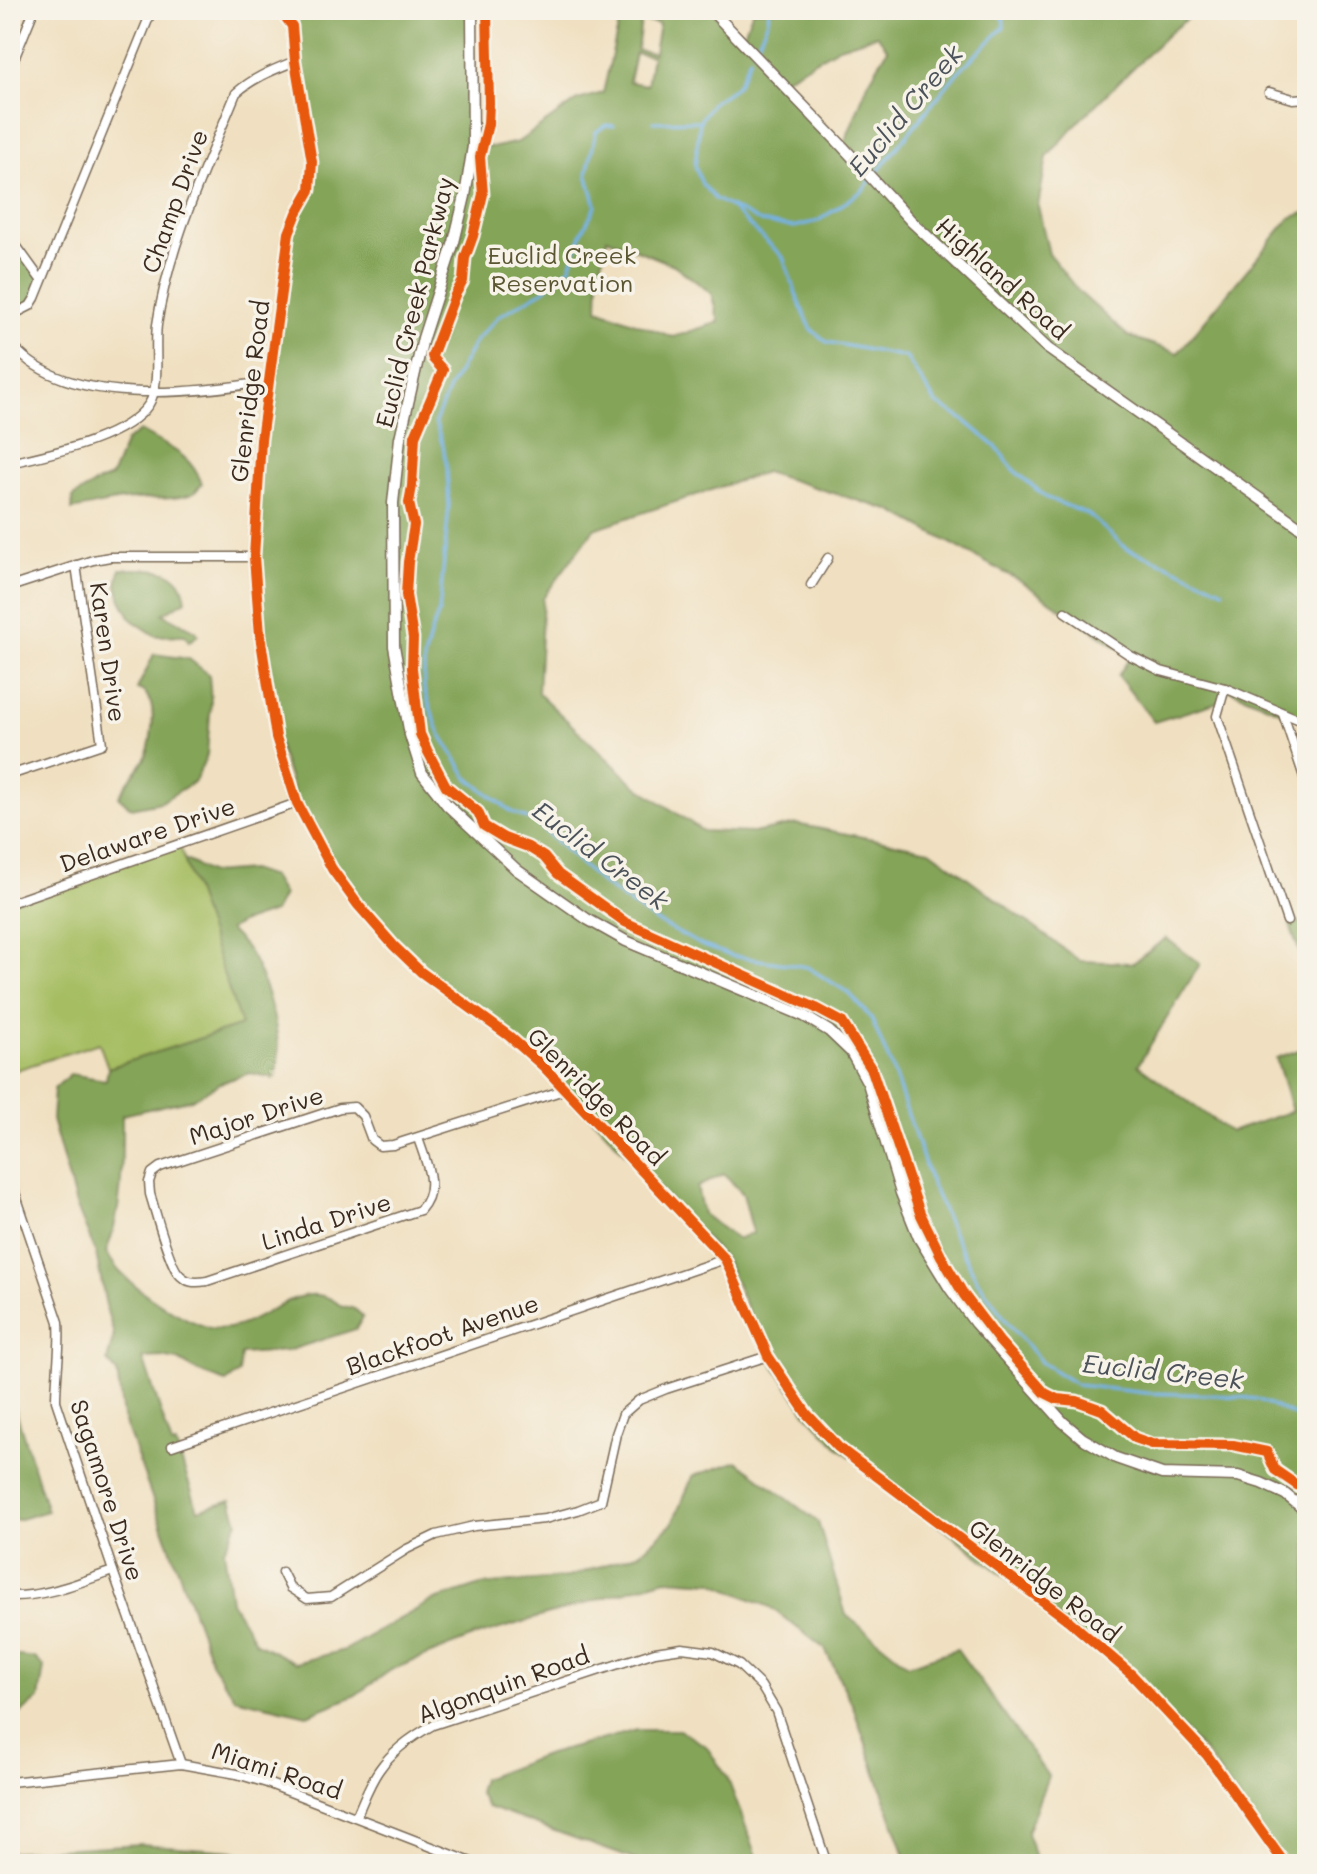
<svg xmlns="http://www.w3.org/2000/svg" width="1317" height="1874" font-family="Mali,sans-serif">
<rect width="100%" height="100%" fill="#f7f3e8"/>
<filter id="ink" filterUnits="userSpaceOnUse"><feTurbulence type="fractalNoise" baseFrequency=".0125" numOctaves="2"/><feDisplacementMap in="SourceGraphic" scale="16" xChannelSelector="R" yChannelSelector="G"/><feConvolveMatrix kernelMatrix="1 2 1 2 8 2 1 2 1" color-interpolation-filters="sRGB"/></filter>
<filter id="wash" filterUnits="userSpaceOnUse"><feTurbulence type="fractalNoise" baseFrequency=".006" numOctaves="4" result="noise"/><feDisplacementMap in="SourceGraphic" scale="32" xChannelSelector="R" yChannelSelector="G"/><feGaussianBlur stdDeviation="1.8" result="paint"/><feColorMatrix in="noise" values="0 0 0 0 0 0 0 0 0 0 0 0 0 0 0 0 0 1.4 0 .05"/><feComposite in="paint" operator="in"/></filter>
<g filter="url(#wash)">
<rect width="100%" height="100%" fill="#f0e0c1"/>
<!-- green -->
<path fill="#a6bd62" stroke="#707440" stroke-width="2" d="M179 844 242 1026 108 1068 99 1043 10 1072V903Z"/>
<!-- forest -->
<g fill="#84a458" stroke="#60673b" stroke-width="2" fill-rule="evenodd">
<path d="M280 10H472L473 146 496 147 518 142 578 100 603 93 622 10H643V18L660 20 662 10H711L741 41 753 10H1198L1169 33 1080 120 1047 157 1038 206 1049 254 1079 292 1128 336 1178 353 1290 218 1307 212V723L1226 688 1222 701 1154 722 1118 676 1131 656 1022 582 892 511 765 472 594 529 543 598 538 693 635 785 703 831 753 833 796 824 930 850 1080 961 1133 963 1166 938 1200 964 1138 1065 1230 1132 1292 1111 1276 1058 1307 1047V1864H1285L1207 1755 1131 1674 838 1447 807 1414 768 1356 725 1259 544 1067 421 972 358 905 297 803 276 737 254 557 257 498 289 233 313 174 292 26ZM641 21 659 24 654 53 637 50ZM877 35 888 49 868 83 843 147 780 81 839 47ZM635 53 652 56 647 85 629 82ZM607 238 674 265 711 293 719 322 673 337 598 309 599 278ZM724 1174 743 1194 753 1233 736 1239 703 1214 697 1187Z"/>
<path d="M10 237 41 280 35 298 10 316Z"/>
<path d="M140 431C167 447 190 452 202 484 201 485 195 492 194 493 178 502 142 497 123 500 106 502 90 507 72 510L73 497 96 483 111 477 126 441Z"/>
<path d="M120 569C138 570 167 565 179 581 183 586 185 594 186 600L163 614 196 631 198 635 189 642 185 635 156 636 132 620 121 600 117 585Z"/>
<path d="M154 654 189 659 209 675 211 701 207 755 195 781 161 802 131 808 119 797C126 782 136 773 144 760 151 748 155 717 151 704 150 700 147 696 145 692L137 689Z"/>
<path d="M184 859 211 873 251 870 272 877 283 895 274 912 241 923 229 930C235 936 241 942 246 948 265 973 288 1050 274 1078L250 1073 220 1083 193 1099 122 1115C122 1161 124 1209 106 1252 110 1258 114 1266 120 1272 141 1294 180 1319 210 1328 215 1329 222 1329 228 1328 267 1323 304 1272 342 1307 352 1306 357 1310 363 1317L356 1329 287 1351 241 1354 239 1373 226 1382 199 1372 178 1360 161 1357 143 1358 172 1446 176 1445 198 1510 231 1500 238 1522 224 1549 231 1602 256 1643 296 1663 344 1650 432 1601 481 1585 568 1577 640 1553 672 1524 693 1476 737 1461 818 1522 846 1615 908 1665 957 1649 1048 1776 1027 1833 1037 1864H908L852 1704 825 1649 770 1607 712 1582 666 1579 473 1637 391 1670 354 1696 307 1715 235 1698 212 1664 123 1417 117 1372 107 1361 114 1335 107 1311 96 1253 76 1205 52 1120 54 1089 70 1074 106 1080 108 1068 241 1025Z"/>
<path d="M1307 920V974L1290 925Z"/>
<path d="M10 1392 47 1511 17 1520 10 1519Z"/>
<path d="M11 1655 35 1658 44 1667 39 1699 10 1722Z"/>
<path d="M637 1730H679L706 1746 727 1777 760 1864H647L487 1807 478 1792 482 1779 545 1755Z"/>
<path d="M140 1844 232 1851 266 1864H10V1852Z"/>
</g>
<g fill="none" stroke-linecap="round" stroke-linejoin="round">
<!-- stream -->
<g stroke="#76b4e9" stroke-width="3">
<path d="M754 51 768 20 769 10"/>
<path d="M750 58 737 86 712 103 700 121 695 166 702 184 715 199 761 222 794 227 818 221 862 191 958 72 1004 27 1003 10"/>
<path d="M653 122 700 121"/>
<path d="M614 126 606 125 596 132 587 174 596 205 582 232 570 267 544 290 499 316 476 340 449 389 435 422 443 446 447 467 449 506 439 612 431 632 424 659V690L439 732 468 778 512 812 536 823 601 883 654 920 701 945 732 956 807 967 849 993 871 1018 892 1068 933 1188 953 1233 977 1280 1008 1323 1042 1363 1077 1385 1146 1393 1217 1395 1257 1399 1296 1416 1307 1423"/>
<path d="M730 207 783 257 800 305 812 330 827 342 906 357 936 403 964 420 995 446 1016 472 1047 498 1088 514 1127 549 1166 564 1223 590"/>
</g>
</g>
</g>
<g filter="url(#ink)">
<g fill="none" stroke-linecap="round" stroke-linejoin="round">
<!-- minor casing -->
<g stroke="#7a6a57" stroke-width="11">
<g id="minor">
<path d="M280 10 292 26 295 61 312 162 310 190 297 213 289 233 261 440 254 557 260 635 276 737 297 803 332 869 358 905 394 946 421 972 509 1036 544 1067 725 1259 768 1356 807 1414 838 1447 1068 1620 1131 1674 1207 1755 1285 1864"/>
<path d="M10 69 34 10"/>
<path d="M1269 92 1293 99 1307 98"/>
<path d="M10 237 41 280"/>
<path d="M10 316 30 306 35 298 152 10"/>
<path d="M10 342C61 410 197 393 270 381"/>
<path d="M10 463C49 454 126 439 149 404 161 385 154 348 157 325 169 244 205 169 236 93 254 77 273 70 295 61"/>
<path d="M811 585 828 558"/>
<path d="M10 587 93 560 110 557H254"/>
<path d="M1065 612 1131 656 1161 671 1225 688 1307 723"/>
<path d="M1225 688 1217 716 1287 921"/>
<path d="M1283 714 1307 786"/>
<path d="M10 775 102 744 76 565"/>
<path d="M10 903 297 803"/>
<path d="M418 1138C426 1163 440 1188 420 1210L207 1281C195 1283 186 1283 178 1273 169 1263 155 1210 150 1194L149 1182 152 1173 160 1167 340 1108 354 1107 363 1116 372 1140 380 1146 393 1145 564 1090"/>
<path d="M10 1178 59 1322C61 1348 56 1374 56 1401L113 1571 181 1764"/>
<path d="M172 1446 725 1259"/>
<path d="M282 1572 290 1588 307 1599 331 1597 407 1549 436 1535 474 1526 545 1519 578 1510 601 1501 616 1434 623 1414 639 1400 666 1389 768 1356"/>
<path d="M10 1596C46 1597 80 1582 113 1571"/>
<path d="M10 1782 181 1764 237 1774 267 1783 476 1864"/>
<path d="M356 1817C363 1802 369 1784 379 1770 392 1751 413 1736 433 1725L655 1652 682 1648 713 1652 739 1665 761 1686 776 1711 827 1864"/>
</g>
</g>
<!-- tertiary casing -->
<g stroke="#7a6a57" stroke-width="13">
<g id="tertiary">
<path d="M472 10 473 146 465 196 454 242 423 338 400 438 393 503 394 646 410 735 422 773 447 805 517 870 587 919 626 941 804 1016 829 1031 851 1052 868 1083 901 1193 919 1238 949 1287 975 1323 1063 1422 1082 1438 1116 1458 1162 1474 1238 1476 1261 1483 1285 1494 1307 1512"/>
<path d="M711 10 843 147 912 222 1047 348 1307 532"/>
</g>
</g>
<!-- minor -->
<use href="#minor" stroke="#fff" stroke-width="8"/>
<!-- tertiary -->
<use href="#tertiary" stroke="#fff" stroke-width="10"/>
<!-- cycleway casing -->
<g stroke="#f7f3e8" stroke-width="15">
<g id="cycleway">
<path d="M280 10 292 26 295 61 312 162 310 190 297 213 289 233 261 440 254 557 260 635 276 737 297 803 332 869 358 905 394 946 421 972 509 1036 544 1067 725 1259 768 1356 807 1414 838 1447 1068 1620 1131 1674 1207 1755 1285 1864"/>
<path d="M487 10 489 103 488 124 480 157 483 194 473 236 465 258 463 281 455 295 432 356 433 359 443 370 415 436 412 486 409 503 414 525 408 562 406 595 413 638 412 668 420 734 427 750 446 786 478 812 484 826 504 838 528 847 544 857 558 874 625 922 816 1008 842 1022 872 1070 920 1213 941 1256 964 1295 999 1341 1045 1393 1057 1399 1077 1401 1102 1410 1135 1438 1152 1444 1233 1445 1267 1452 1275 1470 1307 1492"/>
</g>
</g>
<!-- cycleway -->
<use href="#cycleway" stroke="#e8590c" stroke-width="10"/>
</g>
</g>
<g text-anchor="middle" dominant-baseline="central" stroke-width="7" stroke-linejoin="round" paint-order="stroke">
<!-- street labels -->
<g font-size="24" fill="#3b2a1e" stroke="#f7f3e8">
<text transform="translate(174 201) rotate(-70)">Champ Drive</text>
<text transform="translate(1003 278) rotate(42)">Highland Road</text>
<text transform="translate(414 302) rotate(-76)">Euclid Creek Parkway</text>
<text transform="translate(249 391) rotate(-83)">Glenridge Road</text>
<text transform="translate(109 652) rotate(82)">Karen Drive</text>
<text transform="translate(147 834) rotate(-19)">Delaware Drive</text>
<text transform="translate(597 1096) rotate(45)">Glenridge Road</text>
<text transform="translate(256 1115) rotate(-18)">Major Drive</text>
<text transform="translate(326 1221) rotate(-18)">Linda Drive</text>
<text transform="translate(442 1334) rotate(-19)">Blackfoot Avenue</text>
<text transform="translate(108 1490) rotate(72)">Sagamore Drive</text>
<text transform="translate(1045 1580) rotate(38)">Glenridge Road</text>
<text transform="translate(503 1684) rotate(-20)">Algonquin Road</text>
<text transform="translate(277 1770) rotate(18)">Miami Road</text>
</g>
<!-- park labels -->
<g font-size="24" fill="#5b5632" stroke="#f7f3e8">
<text x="562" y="254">Euclid Creek<tspan x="562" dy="28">Reservation</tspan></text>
</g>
<!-- water labels -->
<g font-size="26" font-style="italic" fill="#4d535b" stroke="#f7f3e8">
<text transform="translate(905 110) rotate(-50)">Euclid Creek</text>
<text transform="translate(601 855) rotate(37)">Euclid Creek</text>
<text transform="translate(1163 1371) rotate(6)">Euclid Creek</text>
</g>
</g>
<!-- margin -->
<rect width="1317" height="1874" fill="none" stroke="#f7f3e8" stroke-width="40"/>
</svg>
